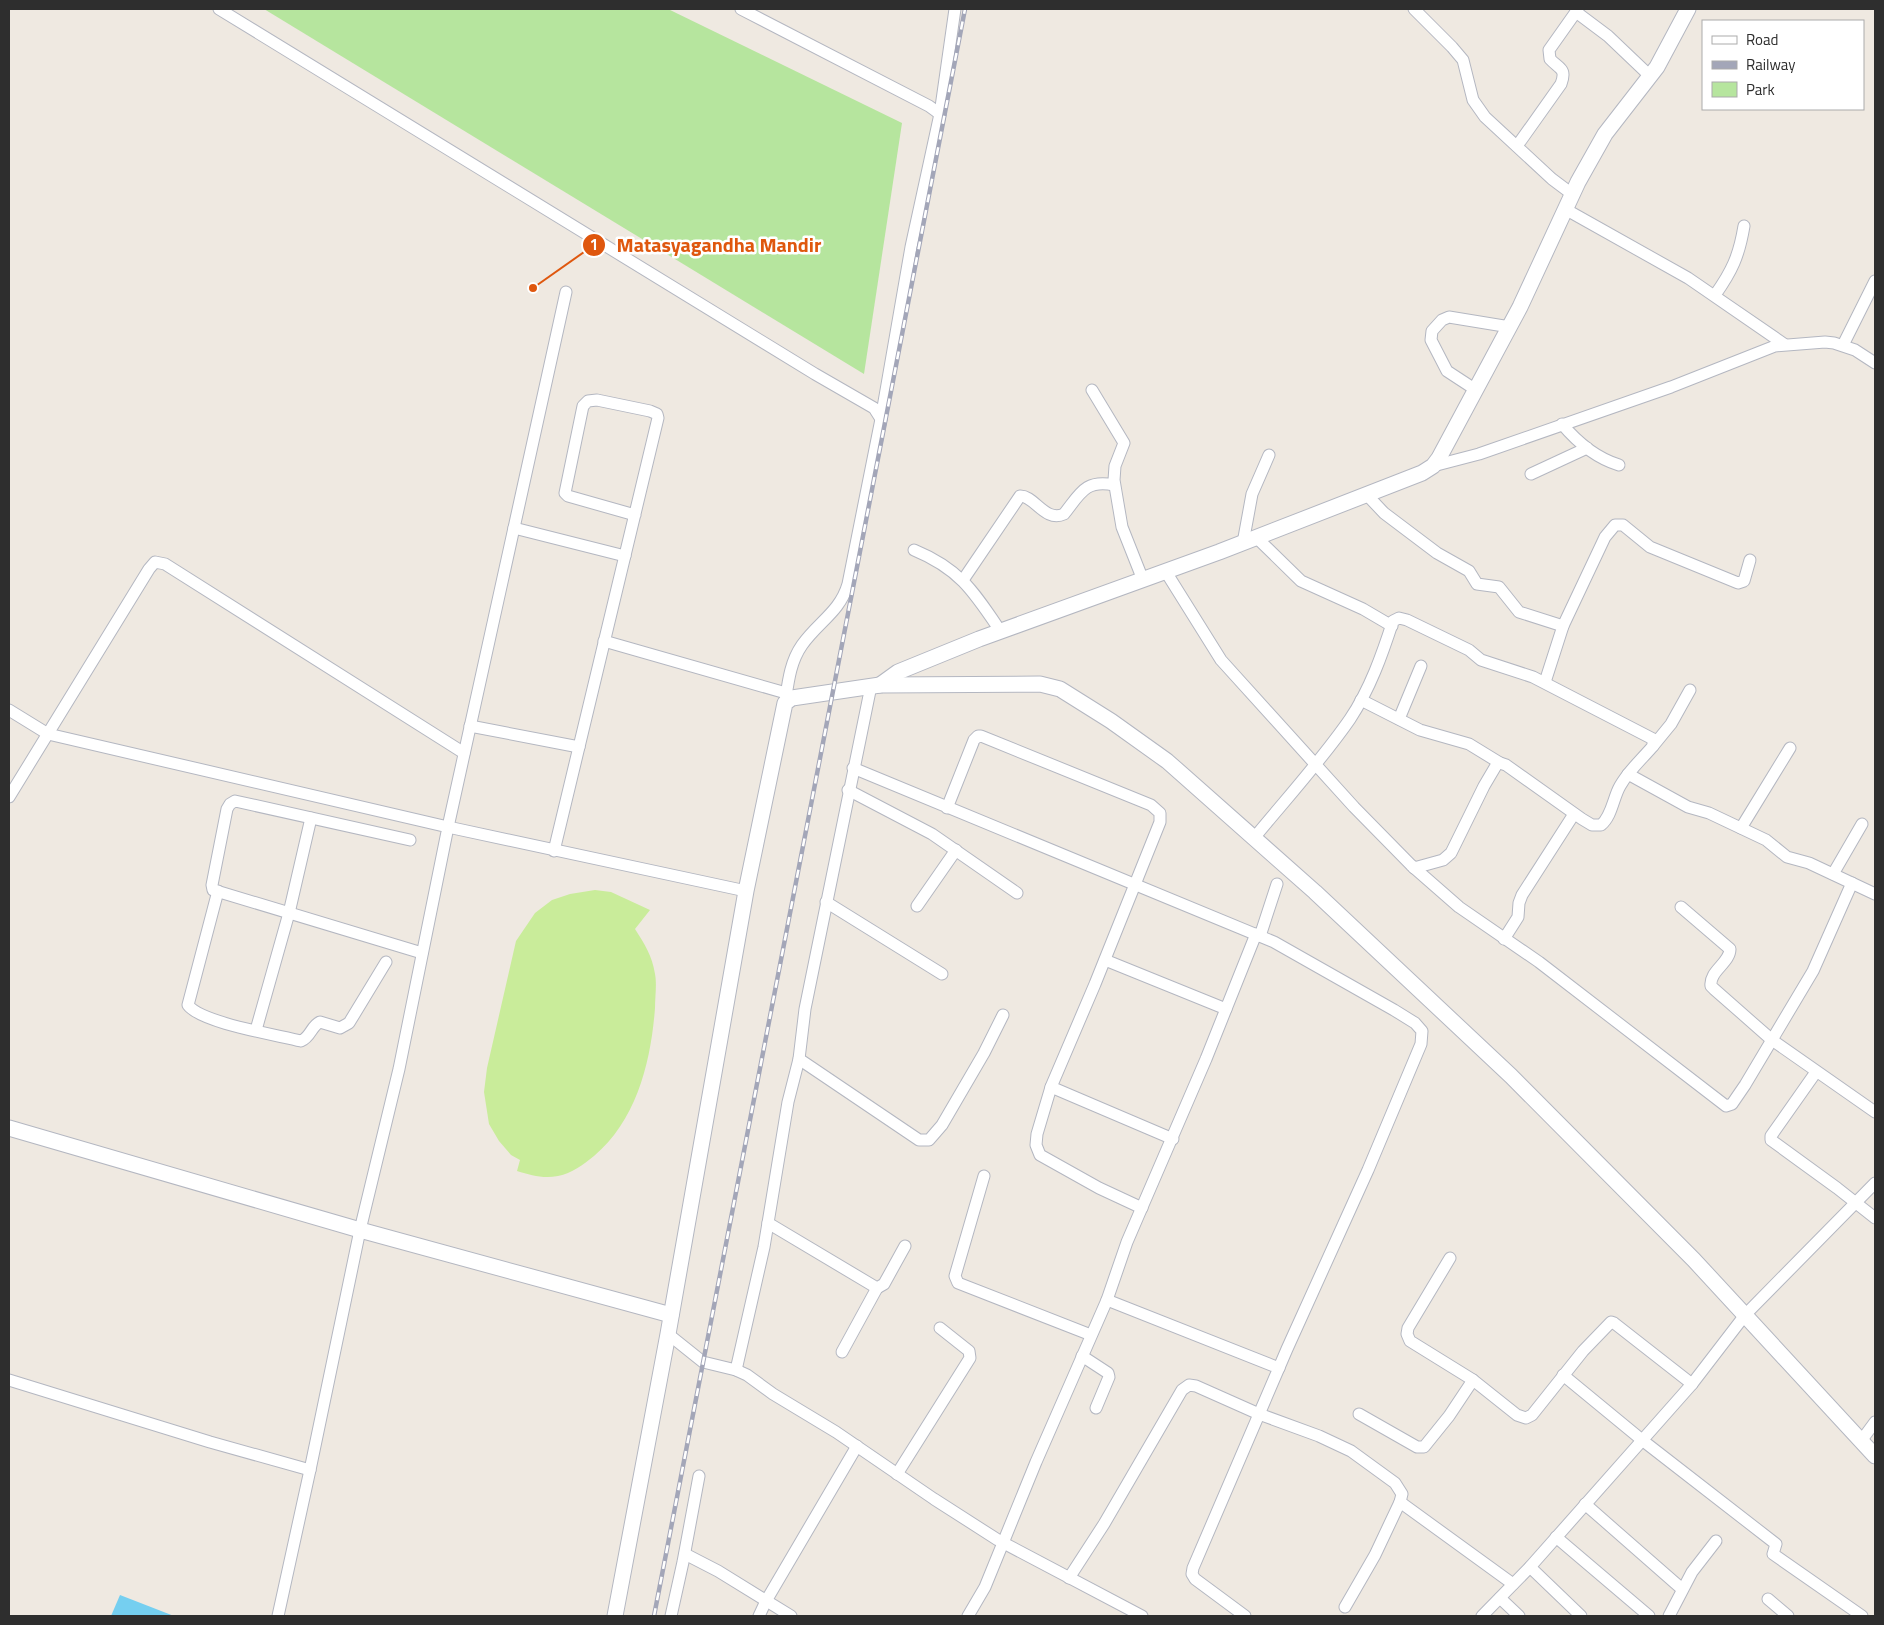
<svg xmlns="http://www.w3.org/2000/svg" width="1884" height="1625" font-family="'Titillium Web',sans-serif">
<rect width="100%" height="100%" fill="#efe9e1"/>
<!-- green -->
<path fill="#b6e59e" d="M264 9H668L902 123 864 374Z"/>
<!-- pitch -->
<path fill="#c9ec9a" d="M595 890 611 892 650 910 635 929C645 945 652 955 655 974 657 984 655 997 655 1008 651 1061 637 1120 594 1156 583 1165 572 1173 558 1176 543 1179 531 1175 517 1171L520 1160 511 1155 499 1141 489 1124 484 1092 487 1068 516 941 535 913 552 900 570 894Z"/>
<!-- water -->
<path fill="#75cff0" d="M120 1595 174 1616H111Z"/>
<g fill="none" stroke-linecap="round" stroke-linejoin="round">
<!-- street casing -->
<g stroke="#b4b7c1" stroke-width="13">
<g id="street">
<path d="M219 9 815 374 874 408 881 419"/>
<path d="M741 9 929 106 940 114"/>
<path d="M1414 9 1452 47 1463 60 1473 100 1485 117 1552 179 1572 194"/>
<path d="M1576 12 1608 36 1650 76"/>
<path d="M1517 146 1561 84C1567 68 1559 69 1550 59L1549 50 1578 9"/>
<path d="M1565 209 1688 278 1784 344"/>
<path d="M566 292 448 827 746 891"/>
<path d="M1715 295C1732 271 1739 256 1744 226"/>
<path d="M1843 345 1875 281"/>
<path d="M1092 390 1124 443 1115 466 1114 480 1122 527 1143 580"/>
<path d="M1476 390 1447 371 1431 340 1432 331 1442 320 1449 317 1510 327"/>
<path d="M1562 424C1578 443 1596 458 1619 465"/>
<path d="M1433 466 1479 454 1671 387 1775 346 1825 342 1834 343 1855 350 1875 363"/>
<path d="M1531 474 1587 448"/>
<path d="M1367 495 1384 513 1437 553 1469 571 1477 584 1499 587 1519 612 1563 626"/>
<path d="M514 528 625 556"/>
<path d="M1257 538 1301 581 1363 609 1392 626"/>
<path d="M1243 543 1252 494 1269 455"/>
<path d="M914 550C960 569 974 592 1001 632"/>
<path d="M1166 572 1221 660 1354 807 1411 865 1459 907 1539 962 1726 1106 1732 1104 1745 1085 1813 971 1852 883"/>
<path d="M963 580 1020 496C1034 495 1045 523 1064 514 1080 494 1085 479 1114 485"/>
<path d="M604 641 786 693"/>
<path d="M1545 682 1563 626 1605 537 1615 525H1623L1650 547 1738 583 1744 581 1750 560"/>
<path d="M1361 700 1420 730 1469 744 1500 763"/>
<path d="M785 703C788 683 790 662 802 645 818 622 840 612 848 584L881 419 911 247 940 114 955 9"/>
<path d="M9 710 48 734 448 827 399 1069 360 1230 310 1470 278 1616"/>
<path d="M1399 719 1421 666"/>
<path d="M470 726 579 747"/>
<path d="M1653 746 1671 724 1690 690"/>
<path d="M853 768 1274 942 1394 1010 1415 1023 1422 1031 1421 1044 1368 1170 1287 1349 1193 1568 1192 1574 1195 1579 1245 1616"/>
<path d="M1628 774 1688 807 1709 813 1766 840 1787 857 1809 863 1875 894"/>
<path d="M848 790 932 834 1017 893"/>
<path d="M9 797 149 569 155 562 165 564 464 753"/>
<path d="M947 808 974 740 978 736H981L1151 805 1160 813V822L1095 984 1051 1087 1037 1134 1036 1145 1040 1155 1099 1188 1142 1208"/>
<path d="M1741 828 1790 748"/>
<path d="M1254 838C1286 799 1321 761 1350 719 1370 689 1382 655 1393 621L1399 618 1407 620 1469 650 1481 660 1533 677 1653 739V746C1642 759 1629 770 1620 786 1613 798 1612 816 1601 825H1592L1582 819 1506 765 1500 763 1497 764 1484 786 1451 853 1443 860 1414 868"/>
<path d="M410 840 235 801 230 804 227 809 212 885 213 890 422 953"/>
<path d="M554 851 658 418 657 414 650 411 597 400 588 401 583 406 565 493 568 496 635 515"/>
<path d="M1833 874 1862 824"/>
<path d="M218 891 188 1005C201 1023 278 1035 301 1041 311 1037 311 1026 320 1022L340 1028 349 1023 386 962"/>
<path d="M826 902 942 974"/>
<path d="M917 906 956 850"/>
<path d="M1681 907 1730 949C1730 963 1709 971 1711 986L1714 989 1772 1040 1875 1112"/>
<path d="M1260 936 1277 884"/>
<path d="M1504 939 1518 917 1519 903 1522 895 1574 814"/>
<path d="M1105 960 1226 1009"/>
<path d="M256 1030 289 913 311 818"/>
<path d="M799 1059 919 1140H929L942 1125 984 1053 1003 1015"/>
<path d="M1816 1072 1771 1136V1140L1837 1188 1875 1218"/>
<path d="M1051 1087 1173 1139"/>
<path d="M984 1176 955 1276 958 1283 1091 1335"/>
<path d="M768 1223 877 1288 884 1284 905 1246"/>
<path d="M1450 1258 1408 1328 1407 1334 1410 1341 1473 1380 1517 1415 1526 1418 1532 1415 1583 1351 1611 1322 1614 1323 1692 1384"/>
<path d="M1107 1300 1279 1368"/>
<path d="M668 1334 703 1362 736 1370 747 1375 773 1394 836 1432 934 1499 998 1540 1142 1616"/>
<path d="M842 1352 877 1288"/>
<path d="M1082 1356 1108 1373 1109 1377 1096 1408"/>
<path d="M736 1370 764 1247 788 1102 799 1059 805 1009 871 686"/>
<path d="M1563 1375 1642 1440 1776 1544 1773 1554 1862 1616"/>
<path d="M9 1380 210 1442 310 1470"/>
<path d="M1359 1414 1417 1447H1424L1449 1416 1473 1380"/>
<path d="M1861 1441 1875 1422"/>
<path d="M897 1474 970 1358 969 1351 940 1328"/>
<path d="M1400 1502 1513 1584"/>
<path d="M1585 1504 1682 1589"/>
<path d="M1556 1537 1649 1616"/>
<path d="M685 1554 718 1571 791 1616"/>
<path d="M1530 1567 1581 1616"/>
<path d="M1069 1578 1104 1524 1182 1390 1189 1385 1196 1386 1259 1414 1319 1436 1351 1451 1395 1483 1402 1494 1400 1502 1375 1555 1345 1607"/>
<path d="M1500 1598 1519 1616"/>
<path d="M1768 1599 1788 1616"/>
<path d="M671 1616 683 1562 699 1476"/>
<path d="M759 1616 766 1601 857 1446"/>
<path d="M968 1616 985 1587 1036 1462 1107 1300 1127 1242 1206 1059 1256 934"/>
<path d="M1482 1616 1530 1567 1692 1384 1745 1315 1875 1183"/>
<path d="M1669 1616 1692 1572 1716 1541"/>
</g>
</g>
<!-- secondary casing -->
<g stroke="#b4b7c1" stroke-width="17">
<g id="secondary">
<path d="M880 685 898 672 979 639 1219 552 1422 473 1433 466 1439 458 1520 307 1578 182 1605 134 1657 67 1688 9"/>
<path d="M9 1128 360 1230 671 1315"/>
<path d="M615 1616 668 1334 746 891 785 703 792 698 880 685 1040 684 1060 689 1111 721 1167 761 1315 892 1511 1076 1694 1260 1875 1456"/>
</g>
</g>
<!-- street -->
<use href="#street" stroke="#fff" stroke-width="11"/>
<!-- secondary -->
<use href="#secondary" stroke="#fff" stroke-width="15"/>
<!-- rail casing -->
<g stroke="#a3a6b8" stroke-width="4.5">
<path id="rail" d="M654 1616 965 9"/>
</g>
<!-- rail -->
<use href="#rail" stroke="#fff" stroke-width="2.5" stroke-dasharray="8" stroke-linecap="butt"/>
</g>
<!-- callouts -->
<path fill="none" stroke="#df570e" stroke-width="2" d="M533 288L594 245"/>
<g fill="#df570e" stroke="#fff" stroke-width="2">
<circle cx="533" cy="288" r="5"/>
<circle cx="594" cy="245" r="12"/>
</g>
<g font-size="15" text-anchor="middle" font-weight="bold" fill="#fff">
<text x="594" y="250">1</text>
</g>
<g font-size="20" text-anchor="middle" font-weight="bold" fill="#df570e" stroke="#fff" stroke-width="5" stroke-linejoin="round" paint-order="stroke">
<text x="719" y="252">Matasyagandha Mandir</text>
</g>
<!-- border -->
<rect width="1884" height="1625" fill="none" stroke="#2e2e2e" stroke-width="20"/>
<!-- legend -->
<rect x="1702" y="20" width="162" height="90" fill="#ffffff" stroke="#ababab"/>
<rect x="1712" y="36" width="25" height="8" fill="#ffffff" stroke="#ababab"/>
<text x="1746" y="45" font-size="15" fill="#2e2e2e">Road</text>
<rect x="1712" y="61" width="25" height="8" fill="#a3a6b8" stroke="#ababab"/>
<text x="1746" y="70" font-size="15" fill="#2e2e2e">Railway</text>
<rect x="1712" y="82" width="25" height="15" fill="#b6e59e" stroke="#ababab"/>
<text x="1746" y="95" font-size="15" fill="#2e2e2e">Park</text>
</svg>
